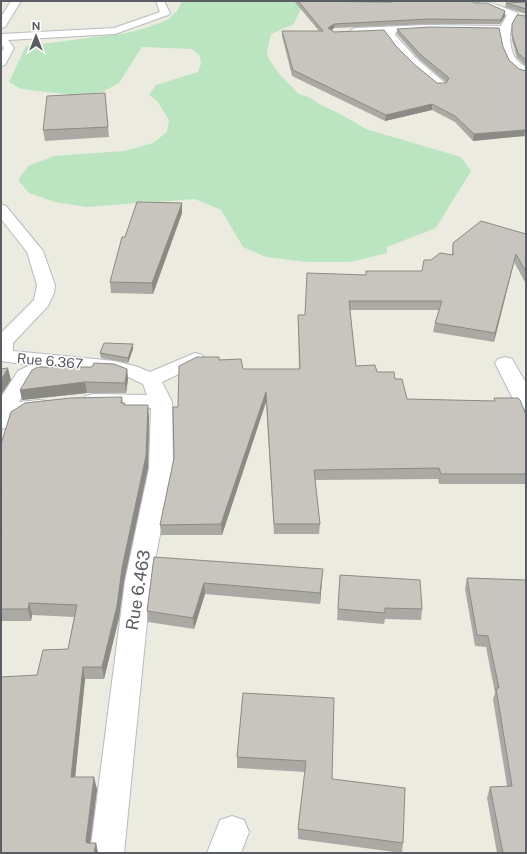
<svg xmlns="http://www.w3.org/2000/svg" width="527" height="854" font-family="'Public Sans',sans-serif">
<rect width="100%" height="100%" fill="#ecebe0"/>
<!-- green -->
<path fill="#bbe5c0" d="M182 1H296L301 8 294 24 271 34 267 52 269 60 281 76 299 94 311 98 321 105 340 114 366 129 461 157 471 171 436 228 387 247V253L351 262H306L266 257 243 247 221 210 195 199 86 207 55 202 29 193 18 180 28 166 54 156 124 151 153 143 167 132 169 120 157 101 149 95 156 85 198 72 201 64 200 56 192 49 142 47 119 83 102 92 72 95 21 89 9 82 26 46 127 33 146 28 167 20 177 11Z"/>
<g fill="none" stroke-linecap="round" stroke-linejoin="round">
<!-- minor casing -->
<g stroke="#b8bac0" stroke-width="2">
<g id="minor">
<path d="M11 1H21L5 27 1 28V17Z"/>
<path d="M156 1H164L170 13 168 15 115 34 8 40 14 48 5 65 1 66V53L4 48 1 44V34L114 28 160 12Z"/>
<path d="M477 1C491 1 503 8 516 12L518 14C508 25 508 47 516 59 518 62 523 65 526 67V76C507 72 500 49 500 32L428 31 396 32 395 35 418 60 445 83 447 85 445 87H437C417 72 399 56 385 35L386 33 355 34 350 31 355 28 428 25 501 26 507 15 493 11Z"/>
<path d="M1 204 6 206 43 251 55 285 54 293 48 306 13 343V351L115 361 138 367 150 372 195 353 202 355 205 359 202 363 162 382 172 402 173 468 151 581 124 853H90L125 581 149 468 151 408 93 406 86 404 82 400 86 396 93 394 147 395 143 384 124 375 115 373 56 368 33 379 19 402 39 400 47 401 50 406 47 411 25 414 9 427 1 429V397L18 371 30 365 1 361V333L34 300 37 285 27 252 1 219Z"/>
<path d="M505 357 512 359 526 383V409L518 408 515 403 495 363 498 359Z"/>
<path d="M232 816 244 820 249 832 241 853H207L220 820Z"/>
</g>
</g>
<!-- minor -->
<use href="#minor" fill="#fff" fill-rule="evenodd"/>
</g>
<!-- wall -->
<g fill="#aba9a3">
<path d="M294 1H353L474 3 505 11V16L500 24H428L334 28 331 31 334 32 396 46 415 65 437 83H446V82L419 59 397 34V29L503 47 509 60 519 69 526 71V139L524 136 473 141 455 122 432 110 385 121 292 76 282 36V31H319Z"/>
<path d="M526 2V14L505 7 506 3Z"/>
<path d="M526 16V66L517 58 512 40V24Z"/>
<path d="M105 93 109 137 45 141 43 130Z"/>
<path d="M182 203V213L153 294 111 293 110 282 125 237Z"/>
<path d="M526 234V284L514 262 494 342 433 332 435 323 439 310H350L356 366 377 372 395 379 407 399 494 401V398L526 415V484H439L438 479 315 480 320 524 319 534H274L266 402 222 535H161L160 525 174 458 178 407 220 360 243 369H299L298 315H305L366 275V271H422L431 260 452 255 453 243Z"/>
<path d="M133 344V349L128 363 101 358 100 353Z"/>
<path d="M127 369 128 379 126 393H87L22 400 20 390Z"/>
<path d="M122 397 123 403H125V405L149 417 148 468 124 581 119 618 104 679H85L75 777 97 789 90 843H96L98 853H1L37 675 68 649 74 617 32 615 31 621H1V444Z"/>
<path d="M154 557 322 580 320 604 205 594 194 629 148 622 147 611Z"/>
<path d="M340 575 422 609 421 620 385 619 384 624 337 620Z"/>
<path d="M467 578 526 580V853H497L487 798 490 787 507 786 493 699 495 693 486 647 475 646 465 589Z"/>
<path d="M243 693 332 779 403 843 402 853 298 839V829L305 772 237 768V757Z"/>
</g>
<!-- shaded-wall -->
<g fill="#8b8a84">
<path d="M505 11V16L500 24 501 20Z"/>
<path d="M334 24V28L328 34V28Z"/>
<path d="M432 104V110L385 121 386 115Z"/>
<path d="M525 130 524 136 473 141 474 134Z"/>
<path d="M182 203V213L153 294 152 283Z"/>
<path d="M516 254 494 342 495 333Z"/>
<path d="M133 344V349L128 363V358Z"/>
<path d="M8 368 11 380 1 395V380Z"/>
<path d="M127 369 128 379 126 393 125 383Z"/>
<path d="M85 382 87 393 22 400 20 390Z"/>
<path d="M266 392V402L222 535 221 524Z"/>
<path d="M148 405 149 417 148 468 124 581 119 618 104 679 102 667Z"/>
<path d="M323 569 322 580 320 604V593Z"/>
<path d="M204 583 205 594 194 629 193 618Z"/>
<path d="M29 603 32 615 31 621 28 609Z"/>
<path d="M83 667 85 679 74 789 71 777Z"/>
<path d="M94 777 97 789 89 853 86 841Z"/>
<path d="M96 843 98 853H94Z"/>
</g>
<!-- building -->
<g fill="#c7c5bd" stroke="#8b8a84">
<path d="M298 1 391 2 393 1H472L474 3H487L505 11 501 20 428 19 334 24 328 28 334 32 384 30 396 46 415 65 437 83H446L449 78 420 54 397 29 429 27 499 28 503 47 509 60 519 69 526 71V131L525 130 474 134 455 116 432 104 386 115 293 70 282 31H323Z"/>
<path d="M526 2V9L506 3Z"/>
<path d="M517 15 526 16V60L518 53 512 35V24Z"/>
<path d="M105 93 108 127 43 130 47 96Z"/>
<path d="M137 202 182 203 152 283 110 282 122 237H125Z"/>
<path d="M481 221 526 234V272L516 254 495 333 435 323 442 301H349L356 366 375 365 377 372H394L395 379H402L407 399 495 401 494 398H518L520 400 526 415V474H441L439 468 314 470 320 524H274L266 392 221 524 160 525 174 458 173 407H178L179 366 197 357H219V360L241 359 243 369H300L298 315H305L307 273 366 275V271H422L424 260H431L440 253 453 255V243Z"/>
<path d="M104 343 133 344 128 358 100 353Z"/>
<path d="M94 363 114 364 127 369 125 383 85 382 20 390 32 370 38 367H92Z"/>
<path d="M8 368 1 380V369Z"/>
<path d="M118 397H122L121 403H125L124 405H148L146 456 122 568 117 606 102 667H83L71 777H94L86 841 87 843H96L94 853H1V677L37 675 43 650 68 649 77 605 29 603 28 609H1V530L2 528H1V494L2 490H1V444L11 412 25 403 71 398Z"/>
<path d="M154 557 323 569 320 593 204 583 193 618 147 611Z"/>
<path d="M340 575 420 580 422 609 385 608V613L338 609Z"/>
<path d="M467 578 526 580V853H503L490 787 512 786 496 688H499L488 636 477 635Z"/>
<path d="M243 693 334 698 332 779 405 788 403 843 298 829 306 761 237 757Z"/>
</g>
<g text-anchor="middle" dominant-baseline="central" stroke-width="3" stroke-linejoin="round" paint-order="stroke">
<!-- street labels -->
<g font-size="14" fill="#595c62" stroke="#fff">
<text transform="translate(50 361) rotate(5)">Rue 6.367</text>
</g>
<!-- near-street labels -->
<g font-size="17" fill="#595c62" stroke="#fff">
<text transform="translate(138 590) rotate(-81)">Rue 6.463</text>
</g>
</g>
<!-- border -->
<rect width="527" height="854" fill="none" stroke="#595c62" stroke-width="4"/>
<!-- north arrow -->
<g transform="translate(36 36)" stroke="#ffffff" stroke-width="3" paint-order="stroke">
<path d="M0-3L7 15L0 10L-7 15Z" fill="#595c62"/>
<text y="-6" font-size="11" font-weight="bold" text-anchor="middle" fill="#595c62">N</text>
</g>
</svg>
